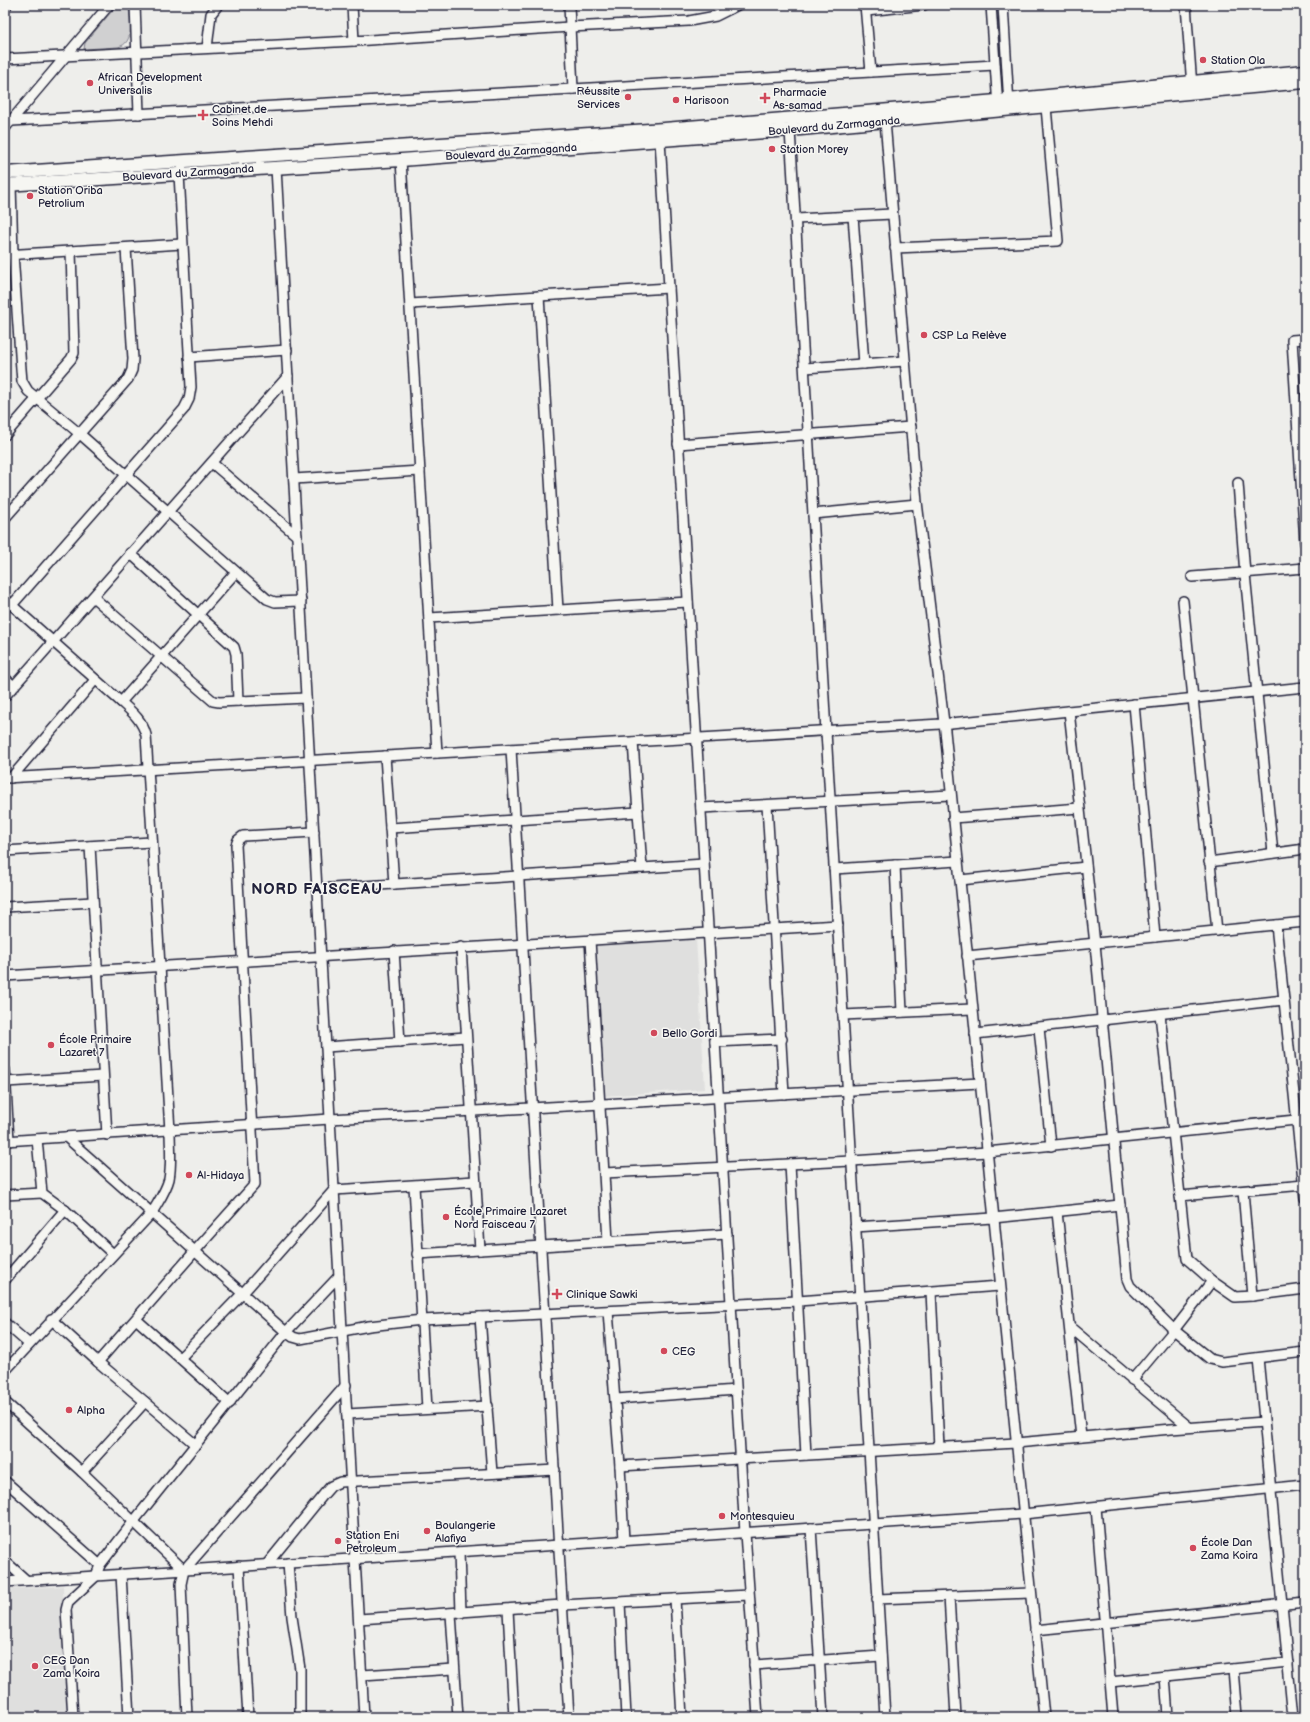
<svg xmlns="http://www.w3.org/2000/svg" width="1310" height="1722" font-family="'Balsamiq Sans',sans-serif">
<rect width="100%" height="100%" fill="#eeeeeb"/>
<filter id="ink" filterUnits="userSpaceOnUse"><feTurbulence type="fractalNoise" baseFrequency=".025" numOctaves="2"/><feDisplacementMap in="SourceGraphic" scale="8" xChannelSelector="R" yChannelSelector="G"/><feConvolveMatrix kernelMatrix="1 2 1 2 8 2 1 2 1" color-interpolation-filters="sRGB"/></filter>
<g filter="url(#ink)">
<!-- built -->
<g fill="#dfdfde">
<path d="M696 938 705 1089 604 1096 594 945Z"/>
<path d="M63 1586 67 1717H5V1589Z"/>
</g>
<!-- green -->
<path fill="#d0d0d1" stroke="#797986" d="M117 5H129C129 19 136 43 118 47L84 49 85 43Z"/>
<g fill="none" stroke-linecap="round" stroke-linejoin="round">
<!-- minor casing -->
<g stroke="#22223b" stroke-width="12">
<g id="minor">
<path d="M135 5 139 114"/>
<path d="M352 5 354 41"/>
<path d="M569 5 573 89"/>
<path d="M865 5 871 72"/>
<path d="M991 5 998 107"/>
<path d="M1003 5 1009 105"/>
<path d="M1186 5 1192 87"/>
<path d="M5 6 7 5"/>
<path d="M866 11 924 5"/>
<path d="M207 48 211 14 218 5"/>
<path d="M5 59 354 41 570 27 689 21 716 16 738 5"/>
<path d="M12 121 995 65"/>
<path d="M885 121 917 502 945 731 1044 1717"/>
<path d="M5 128 109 5"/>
<path d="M790 130 885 1717"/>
<path d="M660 140 745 1533 758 1717"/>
<path d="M401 160 437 753"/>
<path d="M276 168 364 1717"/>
<path d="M11 185 13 254 21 369 22 381 28 391 80 434 267 599 275 602 301 601"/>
<path d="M853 216 864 364"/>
<path d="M796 219 892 214"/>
<path d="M895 248 1058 241 1046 107"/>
<path d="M5 255 182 244"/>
<path d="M539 296 558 610"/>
<path d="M410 304 669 288"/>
<path d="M1305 339 1292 340 1305 543"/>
<path d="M189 357 287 350"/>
<path d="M805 368 905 361"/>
<path d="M5 435 71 359 74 353 71 251"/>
<path d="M678 444 911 427"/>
<path d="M212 463 297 536"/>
<path d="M294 479 420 471"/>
<path d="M1238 483 1245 574 1273 853"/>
<path d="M813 514 917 504"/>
<path d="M5 518 128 379 132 370 133 359 126 248"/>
<path d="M130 553 234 647 236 654 238 701"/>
<path d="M1192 577 1305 568"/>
<path d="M93 597 213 701 219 702 306 698"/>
<path d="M5 599 121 702C132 712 142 720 146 735L170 1131C170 1146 172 1163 169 1179 166 1191 158 1202 152 1213L5 1371"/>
<path d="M1183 601 1217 931"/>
<path d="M12 605 184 409 189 399 191 387 179 174"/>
<path d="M429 618 688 602"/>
<path d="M5 678 14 687"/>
<path d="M5 696 288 376"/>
<path d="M121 702 236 572"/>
<path d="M1134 704 1155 937"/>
<path d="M1069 711 1095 944 1127 1279 1130 1286 1174 1330 1210 1359 1222 1362 1305 1352"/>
<path d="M633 742 642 868"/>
<path d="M511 749 569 1717"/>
<path d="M385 756 394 884"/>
<path d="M5 778 941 724 1305 687"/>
<path d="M11 778 95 680"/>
<path d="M767 805 784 1094"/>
<path d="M701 808 951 795"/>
<path d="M953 818 1079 808"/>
<path d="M390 828 638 812"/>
<path d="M90 846 107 1135"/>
<path d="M5 851 151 842"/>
<path d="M1209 862 1305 849"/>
<path d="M895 865 902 1012"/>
<path d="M834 869 958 861"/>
<path d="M960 880 1086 867"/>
<path d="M317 889 704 864"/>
<path d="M5 907 93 902"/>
<path d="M1276 925 1305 1198"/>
<path d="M590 940 608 1241"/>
<path d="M461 947 480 1250"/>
<path d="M394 951 400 1042"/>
<path d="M967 956 1305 922"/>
<path d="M5 976 838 925"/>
<path d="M1160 1014 1187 1259 1212 1281 1235 1297 1252 1296 1305 1289"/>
<path d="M843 1015 972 1009"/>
<path d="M1039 1028 1051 1146"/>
<path d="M975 1034 1284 1000"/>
<path d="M715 1042 782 1039"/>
<path d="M326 1047 466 1037"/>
<path d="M5 1070 9 1141"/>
<path d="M6 1082 103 1076"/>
<path d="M66 1137 286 1332 293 1337 300 1339 369 1326 422 1320 798 1301 1000 1286"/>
<path d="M37 1139 42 1193 65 1210 113 1254"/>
<path d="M5 1141 330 1119 980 1083"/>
<path d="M790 1164 806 1455"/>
<path d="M604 1173 852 1161 987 1152 1305 1119"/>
<path d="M414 1186 427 1409"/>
<path d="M1243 1191 1252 1296"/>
<path d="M5 1195 42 1193"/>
<path d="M1180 1196 1304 1185"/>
<path d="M1057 1212 1081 1437"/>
<path d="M855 1227 993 1218 1120 1205"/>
<path d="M417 1254 727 1234"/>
<path d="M5 1280 65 1210"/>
<path d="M931 1292 939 1447"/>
<path d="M608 1311 620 1466 624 1541"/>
<path d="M480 1317 492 1473"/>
<path d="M51 1319 98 1362 196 1445"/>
<path d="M136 1319 230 1403"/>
<path d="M5 1323 29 1344"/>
<path d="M1070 1327 1189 1427"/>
<path d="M180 1358 243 1293 334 1190 475 1181"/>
<path d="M1258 1358 1293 1717"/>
<path d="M98 1362 195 1251 255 1184 236 845 238 840 243 836 314 832"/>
<path d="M1132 1380 1174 1330 1212 1281"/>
<path d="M616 1399 736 1390"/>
<path d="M5 1402 82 1472 184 1570"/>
<path d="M347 1414 488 1406"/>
<path d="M620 1466 1016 1443 1171 1429 1264 1422"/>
<path d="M82 1472 145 1402"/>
<path d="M5 1481 100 1565"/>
<path d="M1096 1507 1113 1717"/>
<path d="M811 1528 823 1717"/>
<path d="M459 1552 461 1613"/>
<path d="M5 1561 26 1580"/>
<path d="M288 1563 292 1617 300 1669V1717"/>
<path d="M267 1564 324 1494 331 1486 340 1482 555 1470"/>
<path d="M239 1566 248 1717"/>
<path d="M121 1574 129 1717"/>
<path d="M5 1582 1023 1514 1305 1485"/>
<path d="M949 1596 956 1717"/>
<path d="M675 1599 682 1717"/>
<path d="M877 1599 1031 1593"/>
<path d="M620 1603 626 1717"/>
<path d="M508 1610 514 1717"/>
<path d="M451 1614 458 1717"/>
<path d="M359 1619 562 1605 749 1595"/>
<path d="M1035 1630 1305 1602"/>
<path d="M754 1665 881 1656"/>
<path d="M1233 1669 1237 1717"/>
<path d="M362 1675 454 1669"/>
<path d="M1165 1676 1168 1717"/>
<path d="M1110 1682 1288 1663"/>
<path d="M73 1717 66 1610 68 1602 96 1576 100 1565 134 1521 286 1332 339 1276"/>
<path d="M187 1717 181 1584 184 1570 346 1385"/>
</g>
</g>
<!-- secondary casing -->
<g stroke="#22223b" stroke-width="15">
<g id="secondary">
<path d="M5 173 664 129 997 101 1305 71"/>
<path d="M5 185 401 160 790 130 1305 82"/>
</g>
</g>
<!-- minor -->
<use href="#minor" stroke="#f6f6f2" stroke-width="9"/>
<!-- secondary -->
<use href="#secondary" stroke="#f6f6f2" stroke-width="12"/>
</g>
</g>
<!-- markers -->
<g fill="#d1495b" stroke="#f6f6f2" stroke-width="1.5">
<circle cx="1203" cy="60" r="4"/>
<circle cx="90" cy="83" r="4"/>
<circle cx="628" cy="97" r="4"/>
<path d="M763 92h4v4h4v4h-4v4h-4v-4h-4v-4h4z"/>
<circle cx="676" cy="100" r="4"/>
<path d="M201 109h4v4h4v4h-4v4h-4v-4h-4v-4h4z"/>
<circle cx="772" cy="149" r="4"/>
<circle cx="30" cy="196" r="4"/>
<circle cx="924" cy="335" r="4"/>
<circle cx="654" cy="1033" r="4"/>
<circle cx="51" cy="1045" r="4"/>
<circle cx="189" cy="1175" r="4"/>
<circle cx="446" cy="1217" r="4"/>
<path d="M555 1288h4v4h4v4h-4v4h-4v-4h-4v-4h4z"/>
<circle cx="664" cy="1351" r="4"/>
<circle cx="69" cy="1410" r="4"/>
<circle cx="722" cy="1516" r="4"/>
<circle cx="427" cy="1531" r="4"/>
<circle cx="338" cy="1541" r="4"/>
<circle cx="1193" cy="1548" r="4"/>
<circle cx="35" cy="1666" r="4"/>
</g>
<g text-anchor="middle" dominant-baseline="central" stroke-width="3" stroke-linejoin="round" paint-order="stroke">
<!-- poi labels -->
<g font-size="11" fill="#22223b" stroke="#f6f6f2" text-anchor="start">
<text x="1211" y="60">Station Ola</text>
<text x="98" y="77">African Development<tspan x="98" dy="13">Universalis</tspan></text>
<text x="620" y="91" text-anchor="end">Réussite<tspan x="620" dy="13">Services</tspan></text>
<text x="773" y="92">Pharmacie<tspan x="773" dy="13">As-samad</tspan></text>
<text x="684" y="100">Harisoon</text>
<text x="212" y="109">Cabinet de<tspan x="212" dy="13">Soins Mehdi</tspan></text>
<text x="780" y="149">Station Morey</text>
<text x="38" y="190">Station Oriba<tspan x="38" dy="13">Petrolium</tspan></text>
<text x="932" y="335">CSP La Relève</text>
<text x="662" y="1033">Bello Gordi</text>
<text x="59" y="1039">École Primaire<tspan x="59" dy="13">Lazaret 7</tspan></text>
<text x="197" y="1175">Al-Hidaya</text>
<text x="454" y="1211">École Primaire Lazaret<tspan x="454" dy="13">Nord Faisceau 7</tspan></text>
<text x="566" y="1294">Clinique Sawki</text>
<text x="672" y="1351">CEG</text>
<text x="77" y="1410">Alpha</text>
<text x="730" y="1516">Montesquieu</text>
<text x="435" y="1525">Boulangerie<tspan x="435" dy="13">Alafiya</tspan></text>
<text x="346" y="1535">Station Eni<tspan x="346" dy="13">Petroleum</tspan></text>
<text x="1201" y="1542">École Dan<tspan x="1201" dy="13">Zama Koira</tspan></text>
<text x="43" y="1660">CEG Dan<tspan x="43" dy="13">Zama Koira</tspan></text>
</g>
<!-- street labels -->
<g font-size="11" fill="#22223b" stroke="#f6f6f2">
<text transform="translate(834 126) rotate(-5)">Boulevard du Zarmaganda</text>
<text transform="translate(511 152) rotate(-4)">Boulevard du Zarmaganda</text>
<text transform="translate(188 173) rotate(-4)">Boulevard du Zarmaganda</text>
</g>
<!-- district labels -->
<g font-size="15" font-weight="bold" letter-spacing="1" fill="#22223b" stroke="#f6f6f2">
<text x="317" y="889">NORD FAISCEAU</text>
</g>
</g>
<!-- margin -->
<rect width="1310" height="1722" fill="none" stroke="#f6f6f2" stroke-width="20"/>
<rect x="10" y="10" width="1290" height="1702" fill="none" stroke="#22223b" stroke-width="1.5" filter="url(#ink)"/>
</svg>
